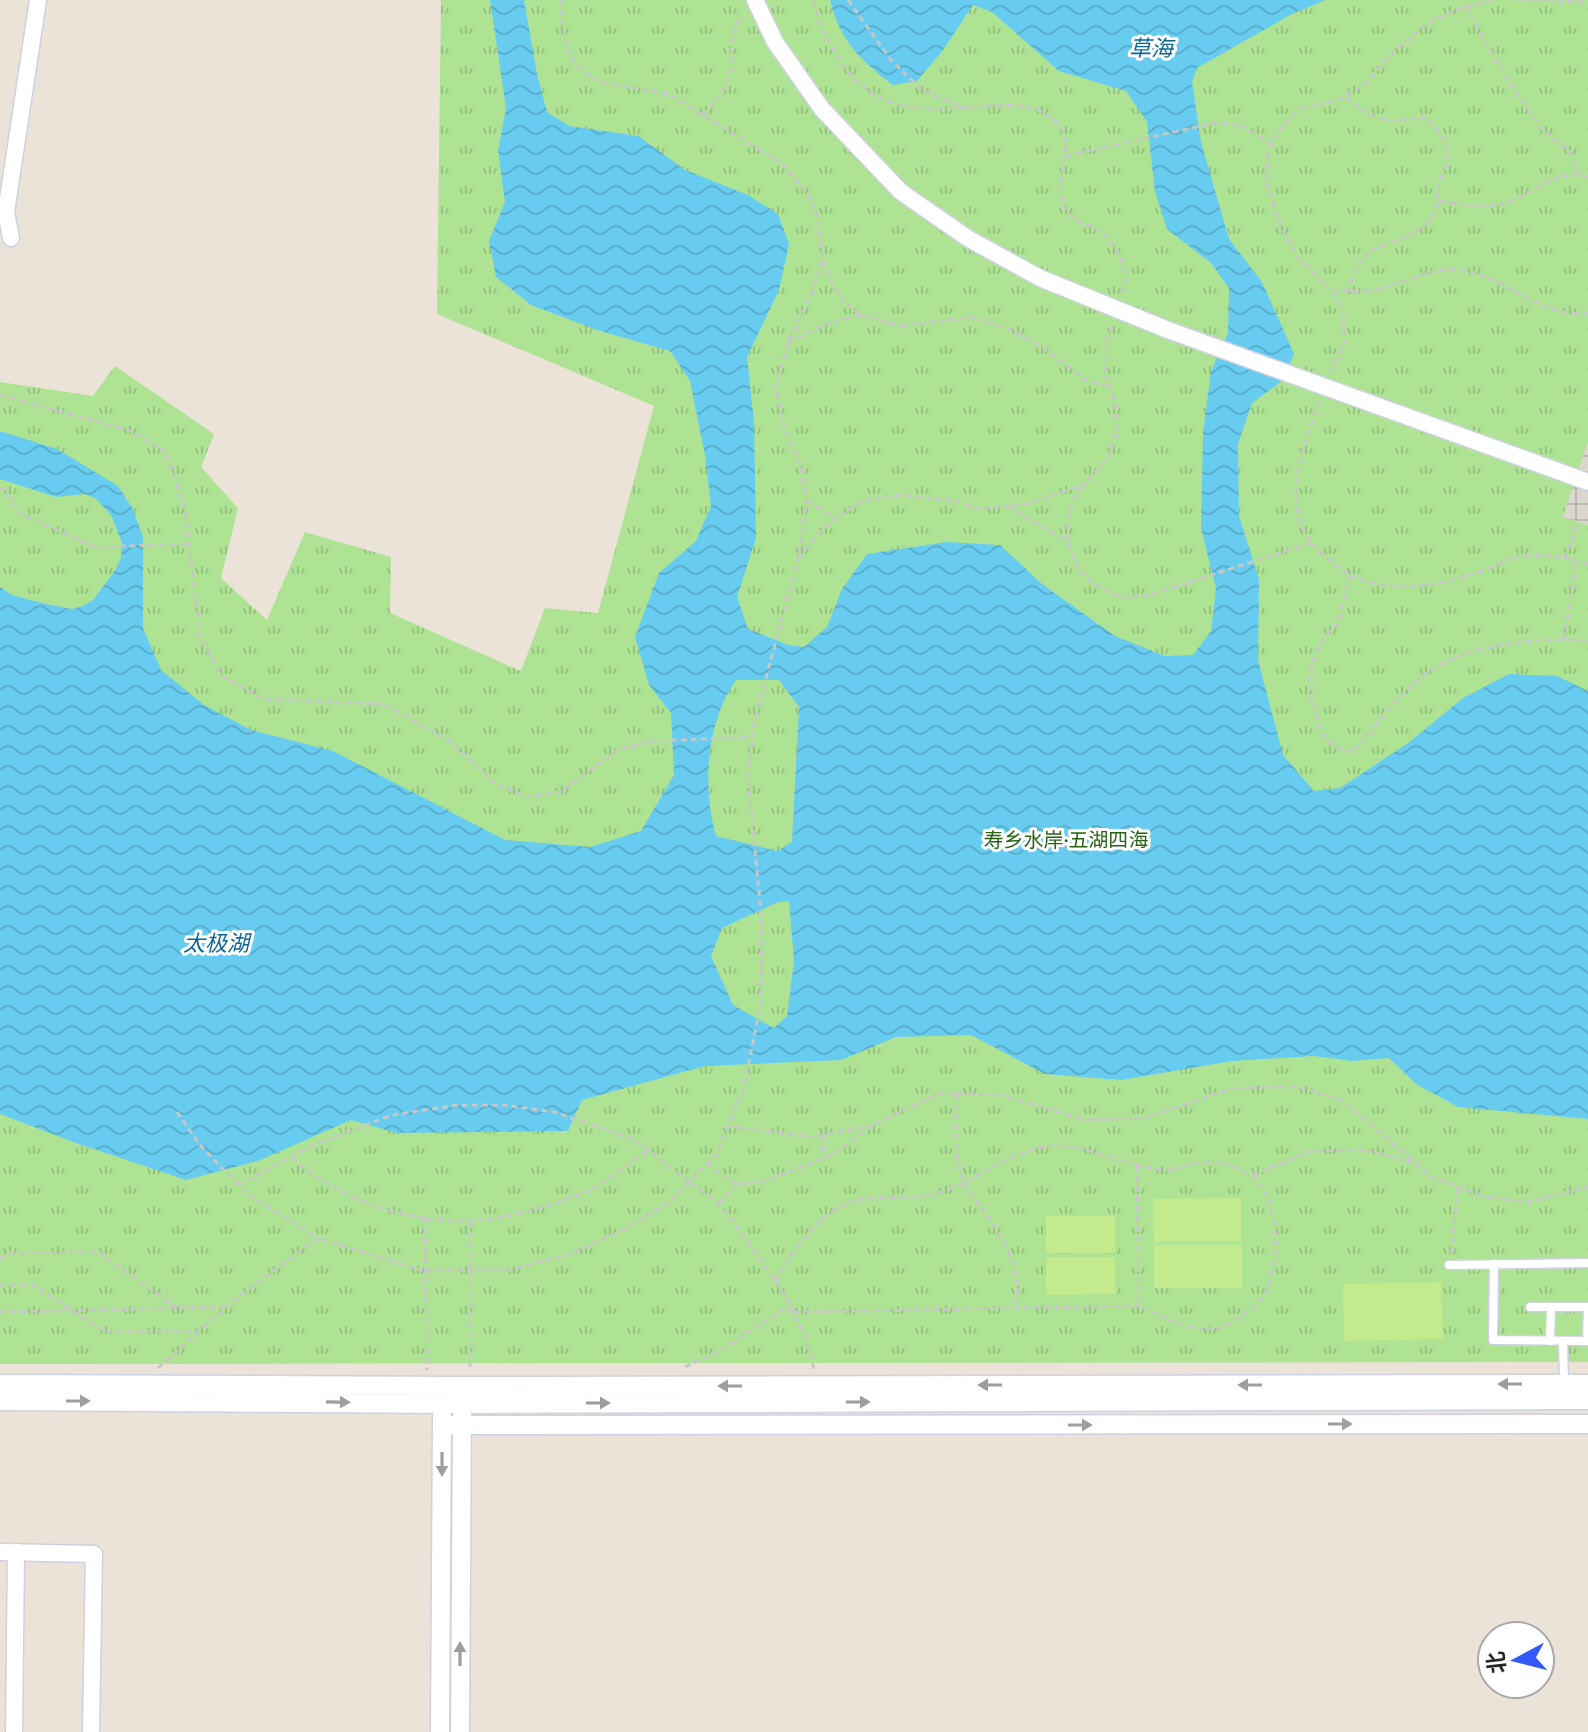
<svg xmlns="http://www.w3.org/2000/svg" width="1588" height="1732" font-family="'Varela Round','Noto Sans SC',sans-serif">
<defs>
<pattern id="park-tufts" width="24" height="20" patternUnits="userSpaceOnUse" patternTransform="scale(2)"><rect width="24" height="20" fill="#aee393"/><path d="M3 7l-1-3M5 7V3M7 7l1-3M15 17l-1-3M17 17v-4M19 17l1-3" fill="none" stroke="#96c37f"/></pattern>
<pattern id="plaza-grid" width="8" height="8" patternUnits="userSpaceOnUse" patternTransform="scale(2)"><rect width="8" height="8" fill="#dbd6cf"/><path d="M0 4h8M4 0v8" fill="none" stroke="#bcb8b2"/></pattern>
<pattern id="water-waves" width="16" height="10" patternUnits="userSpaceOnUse" patternTransform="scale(2)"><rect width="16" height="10" fill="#67ccf0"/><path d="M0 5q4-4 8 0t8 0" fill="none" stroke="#59afce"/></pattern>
</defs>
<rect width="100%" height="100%" fill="#ebe3d8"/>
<!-- park -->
<path fill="url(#park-tufts)" d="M441 0H1588V1362L0 1364V382L93 396 115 366 214 434 201 467 238 508 221 578 267 620 305 532 391 557 390 613 521 671 545 608 598 613 654 406 437 314Z"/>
<!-- pitch -->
<g fill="#c3eb8e">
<path d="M1241 1198V1242H1154L1153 1199Z"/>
<rect x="1046" y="1216" width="69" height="37"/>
<rect x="1154" y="1245" width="88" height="43"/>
<path d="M1046 1257H1115V1294L1046 1295Z"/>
<path d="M1441 1282 1443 1339 1344 1341 1343 1284Z"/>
</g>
<!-- plaza -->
<path fill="url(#plaza-grid)" d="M1588 440V525L1563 517Z"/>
<!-- water -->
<path fill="url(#water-waves)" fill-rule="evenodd" d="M490 0H524L537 74 547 112 569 126 638 136 685 170 748 195 778 214 789 244 779 290 747 357 754 422 756 538 737 597 748 629 788 645 804 647 827 627 842 589 867 554 947 542 1000 545 1042 584 1115 636 1165 656 1193 655 1211 631 1216 589 1201 528 1203 433 1211 371 1228 333 1229 288 1211 263 1167 229 1155 192 1147 122 1126 91 1059 71 992 12 973 5 943 50 917 81 893 85C861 61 840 41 830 0H1325L1290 15 1197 68 1192 82 1201 142 1229 239 1262 282 1294 354 1282 381 1252 403 1238 444 1239 516 1259 579 1258 660 1283 755 1314 791 1340 788 1408 743 1463 698 1509 674 1557 676 1588 691V1119L1458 1107 1416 1084 1389 1058 1353 1061 1313 1056 1232 1061 1121 1080 1045 1074 971 1035 896 1037 841 1060 705 1066 582 1100 568 1131 397 1133 351 1120 258 1161 186 1180 76 1143 0 1114V587L12 595 46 604 72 609 83 606 93 600 116 569 121 557 122 543 111 515 95 498 85 494 56 497 0 479V431L57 449 118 486 133 509 143 537V628L161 670 204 705 251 730 333 751 505 840 590 847 641 831 674 775 671 713 649 685 635 637 659 573 696 541 711 506 705 455 690 381 670 351 597 330 531 305 496 277 489 241 505 202 498 151 506 108ZM736 680H779L799 707 792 842 777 851 716 836C702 786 706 723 736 680ZM789 901 794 961 787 1016 774 1028 733 1005 711 956 722 928 778 902Z"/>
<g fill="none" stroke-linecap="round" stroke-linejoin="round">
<!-- service casing -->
<g stroke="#cdd1e1" stroke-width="11">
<g id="service">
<path d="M1494 1264 1493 1340 1587 1341 1588 1307H1530"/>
<path d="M1449 1265 1588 1263"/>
<path d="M1550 1341 1551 1307"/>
<path d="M1563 1341 1564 1383"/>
</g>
</g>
<!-- minor casing -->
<g stroke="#cdd1e1" stroke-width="19">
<g id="minor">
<path d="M755 0 775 42 822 109 901 192 969 239 1040 278 1168 330 1588 482"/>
<path d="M11 238 6 212 38 0"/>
<path d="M0 1552 94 1554 91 1732"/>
<path d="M14 1732 16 1552"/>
</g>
</g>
<!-- tertiary casing -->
<g stroke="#cdd1e1" stroke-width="21">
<g id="tertiary">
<path d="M0 1384 462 1386 1588 1384"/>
<path d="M0 1401 462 1404 1588 1400"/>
<path d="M442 1425 1588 1424"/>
<path d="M440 1732 442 1416"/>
<path d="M460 1732 462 1415"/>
</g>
</g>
<!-- path -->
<g stroke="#c7c7c7" stroke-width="3" stroke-dasharray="6 4" stroke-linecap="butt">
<path d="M814 0C817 24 827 41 840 61 903 155 1011 72 1058 124 1081 149 1040 195 1076 220 1081 223 1088 224 1093 227 1116 239 1131 269 1123 294"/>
<path d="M848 0 891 60 922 90 965 108"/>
<path d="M1518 0 1588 2"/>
<path d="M1465 6 1500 67 1542 130 1571 152 1580 175"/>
<path d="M1346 97C1379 123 1382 123 1423 117 1437 126 1452 144 1447 163 1444 171 1440 179 1438 187 1436 202 1438 216 1424 226 1389 252 1360 236 1349 291"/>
<path d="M703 115 722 93 731 70V44L738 22 745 17"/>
<path d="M1065 156 1215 123 1241 125 1272 144"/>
<path d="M1439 201C1460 204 1480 209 1501 204 1531 197 1554 167 1588 177"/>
<path d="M1333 291C1350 291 1367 293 1383 288 1412 280 1435 265 1467 271 1510 280 1541 318 1588 313"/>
<path d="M861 315 901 326 973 317 1008 329 1041 346 1087 381 1110 386"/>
<path d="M788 342 827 323 861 315C838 299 832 286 823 259"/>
<path d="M1331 372 1344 342 1343 310 1331 291 1300 260 1280 225 1267 185 1268 153 1278 131 1299 109 1338 100 1365 84 1396 49 1431 21 1465 6 1496 0"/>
<path d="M0 395 128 430 166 452 185 508 200 638 222 676 263 699 384 704 449 740 496 784 526 797 560 792 619 749 654 741 753 737"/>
<path d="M1320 401C1301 453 1274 516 1327 558 1335 564 1343 572 1352 576 1393 594 1441 586 1482 571 1493 567 1504 559 1516 557 1537 553 1568 557 1588 564"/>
<path d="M1082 487C1063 508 1064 547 1080 571 1089 583 1109 594 1124 597 1131 598 1141 596 1149 595L1311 543"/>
<path d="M0 488 5 490 19 513 95 547 190 544"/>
<path d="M807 501 834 518"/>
<path d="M1007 506 1069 542"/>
<path d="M798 558 829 522 862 501 900 495 956 501 978 509 1027 504 1085 484 1109 456 1117 431 1115 403 1106 373 1107 340 1113 324"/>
<path d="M1564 559 1579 522"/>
<path d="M1350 575 1338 623 1323 638 1311 666V698L1325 740C1333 745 1343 754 1353 750 1367 743 1381 714 1394 703 1405 692 1418 678 1431 670 1475 643 1537 637 1588 641"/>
<path d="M1564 639 1576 561"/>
<path d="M957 1094C956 1123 953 1152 963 1180 967 1191 977 1202 984 1211 1003 1238 1025 1274 1015 1308"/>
<path d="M177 1112 199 1144 247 1194 318 1238"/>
<path d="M728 1126 812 1137 870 1126"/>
<path d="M823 1135 824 1158"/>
<path d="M292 1158C338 1199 406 1222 468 1221 501 1221 562 1203 592 1189 612 1179 630 1162 648 1150"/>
<path d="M707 1163 716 1171 738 1184 765 1181 834 1154 873 1125 940 1093 1000 1095 1087 1120 1146 1118 1229 1089 1295 1086 1342 1100 1432 1177 1486 1197 1528 1202 1588 1187"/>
<path d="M1252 1175 1312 1151 1366 1150 1412 1162"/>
<path d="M238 1185 313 1145 392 1115 458 1105H505L554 1112 633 1139 718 1203 750 1244 786 1297 807 1341 814 1370"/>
<path d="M718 1203 738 1184"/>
<path d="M425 1218 427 1370"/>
<path d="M470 1221V1370"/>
<path d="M1451 1253 1458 1187"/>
<path d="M0 1258 10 1253 98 1252 177 1308"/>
<path d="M775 1281C793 1254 809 1226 837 1208 863 1192 898 1200 926 1196 972 1188 1008 1146 1056 1146 1096 1146 1130 1169 1168 1170 1175 1170 1184 1166 1191 1164 1210 1160 1233 1163 1249 1174 1282 1196 1280 1260 1266 1292 1262 1302 1230 1326 1219 1328 1190 1333 1164 1317 1139 1306"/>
<path d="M0 1285H33L104 1331H199"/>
<path d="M0 1312 224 1307"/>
<path d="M793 1312 1139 1306 1137 1164"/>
<path d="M685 1367 723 1349 790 1305"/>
<path d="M158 1368 232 1302 318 1238 420 1270H509L571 1254 629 1227 671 1201 718 1151 744 1087 761 1001 762 924 748 776 754 723 798 558 807 501 801 467 782 421 776 384 790 337 811 295 823 259 818 219 809 196 783 164 668 94 599 82 578 67 568 51 562 21V0"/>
</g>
<!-- service -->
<use href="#service" stroke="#fff" stroke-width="8"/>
<!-- minor -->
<use href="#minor" stroke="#fff" stroke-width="16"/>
<!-- tertiary -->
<use href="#tertiary" stroke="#fff" stroke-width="18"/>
</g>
<!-- one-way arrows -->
<defs><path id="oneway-solid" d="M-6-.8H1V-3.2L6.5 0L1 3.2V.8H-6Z" transform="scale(2)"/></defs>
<g fill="#9e9e9e">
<use href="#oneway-solid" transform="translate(1510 1384) rotate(180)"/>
<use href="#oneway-solid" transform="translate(990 1385) rotate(180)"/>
<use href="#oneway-solid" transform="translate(1250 1385) rotate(180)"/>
<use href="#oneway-solid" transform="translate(730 1386) rotate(180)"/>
<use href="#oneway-solid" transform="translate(78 1401)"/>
<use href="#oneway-solid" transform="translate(338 1402) rotate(1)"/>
<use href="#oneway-solid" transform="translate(858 1402)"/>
<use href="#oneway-solid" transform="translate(598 1403)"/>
<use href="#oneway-solid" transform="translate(1340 1424)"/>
<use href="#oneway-solid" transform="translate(1080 1425)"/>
<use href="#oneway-solid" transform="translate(442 1464) rotate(90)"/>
<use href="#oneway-solid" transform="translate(460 1654) rotate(-90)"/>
</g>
<g text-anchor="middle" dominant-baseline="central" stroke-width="6" stroke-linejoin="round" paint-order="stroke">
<!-- park labels -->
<g font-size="20" fill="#276418" stroke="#fff">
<text x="1066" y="841">寿乡水岸·五湖四海</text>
</g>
<!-- water labels -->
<g font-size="22" font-style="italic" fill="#0b6798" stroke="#fff">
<text x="1151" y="49">草海</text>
<text x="216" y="944">太极湖</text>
</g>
</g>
<!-- north arrow -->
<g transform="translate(1516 1660) rotate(263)"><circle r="38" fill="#ffffff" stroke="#a9a9a9" stroke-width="2"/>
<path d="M0-6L14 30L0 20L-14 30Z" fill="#3358fd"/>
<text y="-12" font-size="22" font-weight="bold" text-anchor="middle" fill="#272727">北</text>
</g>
</svg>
